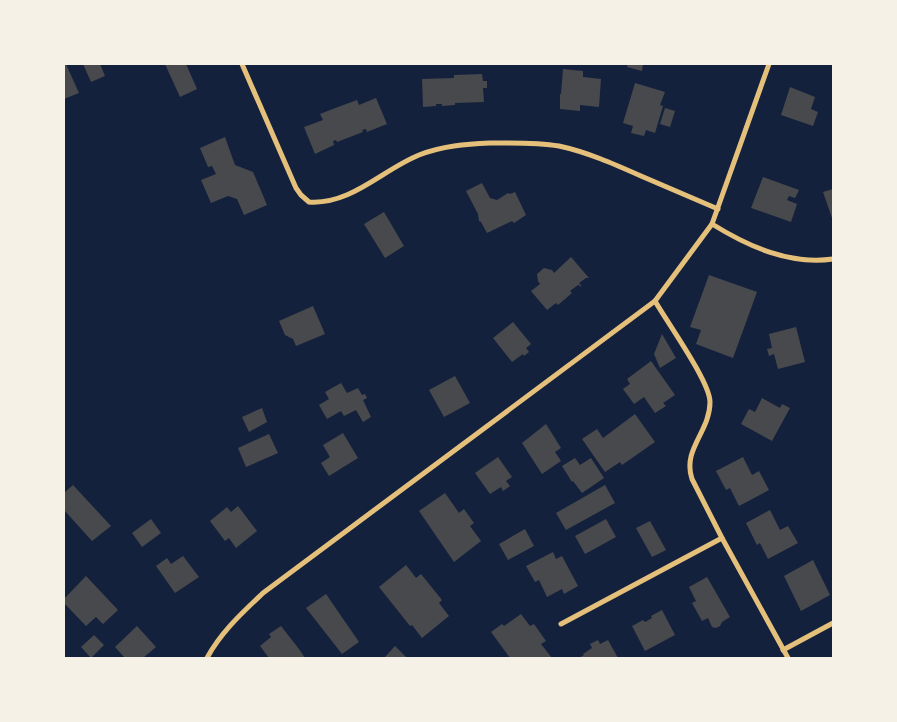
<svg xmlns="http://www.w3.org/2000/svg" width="897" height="722" font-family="'DejaVu Sans',sans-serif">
<rect width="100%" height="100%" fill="#14213d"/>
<!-- building -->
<g fill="#48494c">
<path d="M64 64H66L79 93 64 99Z"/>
<path d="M83 64H100L105 76 91 82Z"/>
<path d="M165 64H186L197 89 180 97Z"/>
<path d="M628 64H643L642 71 627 67Z"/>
<path d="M563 69 583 71V77L601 79 599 107 580 105V111L560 109V94H561Z"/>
<path d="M482 74 483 81H487V88H483L484 102 455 103V105L442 106V104H436V106L423 107 422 79 454 78V75Z"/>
<path d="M635 83 665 92 660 105 663 106 655 133 646 130 644 136 631 133 633 126 623 123Z"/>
<path d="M790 87 815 97 811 109 818 112 813 126 781 115Z"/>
<path d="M376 98 387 124 367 132 366 129 362 130 363 132 337 142 336 140 333 141 334 145 315 154 304 127 323 120 320 114 338 107 357 100 359 105Z"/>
<path d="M665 108 675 111 670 127 660 124Z"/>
<path d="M225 137 235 165 253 172 267 205 244 215 237 199 228 196 211 203 201 180 216 174 212 166 208 167 200 148Z"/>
<path d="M763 177 799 190 795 198 789 196 787 200 797 204 791 222 751 208Z"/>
<path d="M482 183 490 198 497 200 508 193 510 194 515 192 526 215 514 223 512 221 487 233 481 222 479 221 478 214 466 191Z"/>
<path d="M833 189V221L823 192Z"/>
<path d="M384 212 404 246 385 258 364 224Z"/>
<path d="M571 257 589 278H586L579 283 582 287 578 285 570 291 572 293 558 305 556 303 547 310 531 291 540 284 538 281 537 274 544 268 552 270 554 273Z"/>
<path d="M709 275 757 292 733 358 696 344 701 330 690 327Z"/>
<path d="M313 306 325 334 296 346 293 339 285 335 279 321Z"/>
<path d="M513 322 531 344 526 348 529 352 524 356 523 354 512 362 493 338Z"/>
<path d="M796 327 805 362 778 369 774 354 769 356 767 349 772 348 769 334Z"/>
<path d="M662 334 676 358 660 368 654 354Z"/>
<path d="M651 361 675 395 663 403 666 406 655 413 644 397 634 404 623 389 630 384 627 379Z"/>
<path d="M455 376 470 403 444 417 429 390Z"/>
<path d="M341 383 347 393 358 388 362 395 365 394 367 398 363 400 371 417 363 422 356 410 344 416 341 411 327 419 319 405 329 399 325 392Z"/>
<path d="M762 398 780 408 782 404 790 408 772 441 741 424 749 409 755 412Z"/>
<path d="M262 408 267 422 249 432 242 417Z"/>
<path d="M635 414 655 442 622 465 620 462 605 472 582 439 597 429 603 438Z"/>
<path d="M546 424 561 448 555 452 561 461 542 474 522 443Z"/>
<path d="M343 433 358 458 329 476 321 463 330 457 323 445Z"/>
<path d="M269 434 278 453 246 467 238 448Z"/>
<path d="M498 457 512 477 506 481 510 486 503 491 501 487 490 494 475 473Z"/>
<path d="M743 457 752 475 759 471 769 490 739 506 730 488 726 490 716 471Z"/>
<path d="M575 458 580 465 591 458 604 478 582 493 573 481 572 482 562 466Z"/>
<path d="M73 485 111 526 92 541 64 510V493Z"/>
<path d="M605 485 615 503 566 530 556 513Z"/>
<path d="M445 493 459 513 464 509 474 523 470 526 481 541 454 562 419 511Z"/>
<path d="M238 506 257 531 236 548 229 538 225 541 210 521 227 507 231 512Z"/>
<path d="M770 510 780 530 788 526 798 543 768 559 760 543 757 545 746 523Z"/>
<path d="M151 519 161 533 142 547 132 533Z"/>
<path d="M606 519 616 537 585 554 575 536Z"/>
<path d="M650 521 666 550 652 557 636 528Z"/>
<path d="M525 529 534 546 508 560 499 544Z"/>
<path d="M553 552 556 559 562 556 578 586 564 594 562 589 547 597 539 580 535 582 526 566Z"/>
<path d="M183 556 199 577 175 593 156 566 167 558 171 564Z"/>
<path d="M813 560 830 595 801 611 784 576Z"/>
<path d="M406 565 416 578 421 574 442 600 439 603 449 616 422 638 412 625 410 626 379 587Z"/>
<path d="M86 576 118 610 103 624 96 617 86 626 64 603V599Z"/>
<path d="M707 577 730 617 722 622 720 626 716 628 712 627 708 618 702 621 692 603 696 601 689 587Z"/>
<path d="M326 594 359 642 342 654 306 608Z"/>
<path d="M662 610 675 635 645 651 632 626 643 620 645 622 652 618 651 616Z"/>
<path d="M521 614 530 626 534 624 546 641 541 644 552 658H510L491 632 502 624 504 626Z"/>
<path d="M137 626 156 647 143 658H125L115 647Z"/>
<path d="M281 626 299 649 305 658H269L260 646 271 637 269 634Z"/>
<path d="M94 635 104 645 91 658 81 647Z"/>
<path d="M598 640 600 644 608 640 618 658H579L584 655 583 654 592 648 590 644Z"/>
<path d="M395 646 407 658H384Z"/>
</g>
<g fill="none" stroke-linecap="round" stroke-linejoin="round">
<!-- minor -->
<g stroke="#e5c07b" stroke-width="5">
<path d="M242 64 296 188 301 195 309 202C351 205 382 170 419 155 442 146 466 144 490 143 513 143 536 142 559 146 587 152 614 164 641 176 667 187 692 198 718 209"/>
<path d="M712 224C749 247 790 265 833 259"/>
<path d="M655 301C667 322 710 382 710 402 710 432 682 449 692 479L722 538 788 658"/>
<path d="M561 624 722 538"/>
<path d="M783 650 833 623"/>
<path d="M207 658C221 632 242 613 263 593L655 301 712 224 769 64"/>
</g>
</g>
<!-- border -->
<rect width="897" height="722" fill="none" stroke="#f6f1e7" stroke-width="130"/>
</svg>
